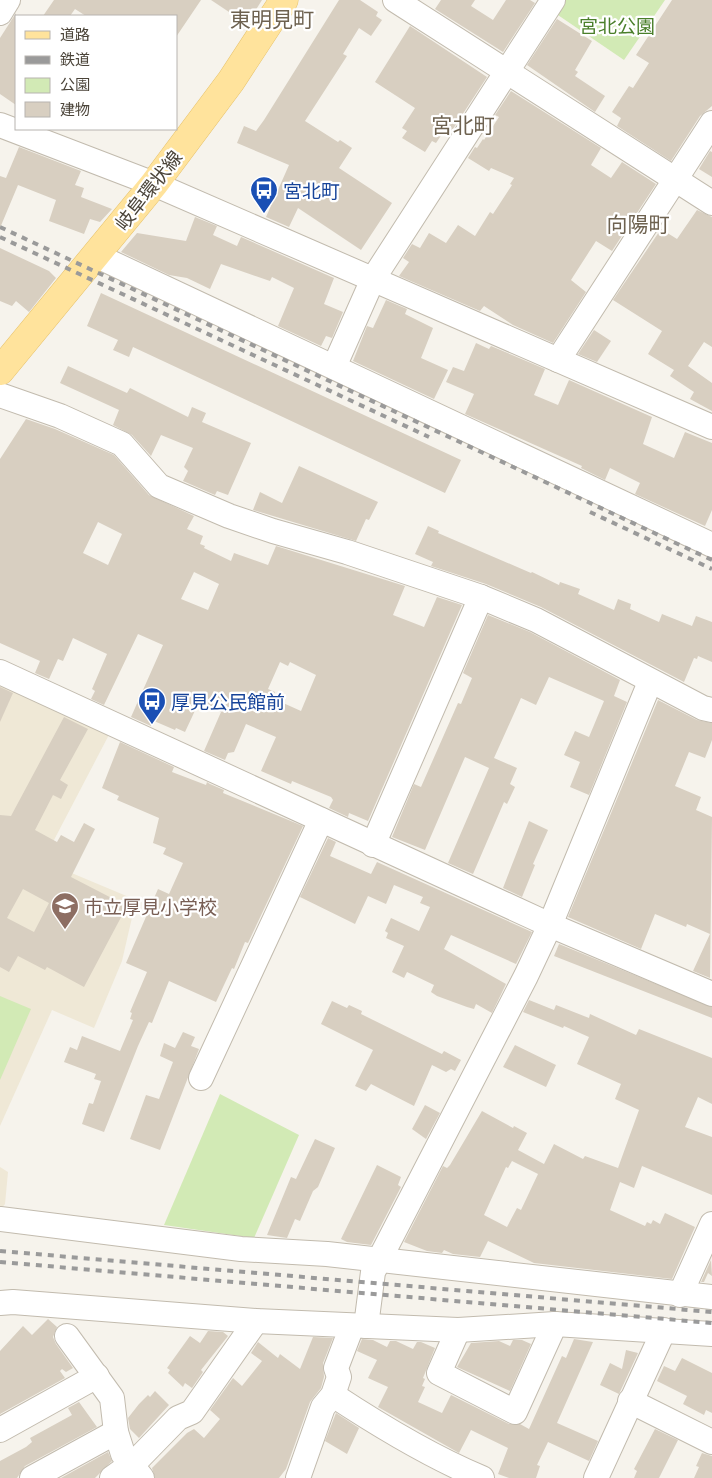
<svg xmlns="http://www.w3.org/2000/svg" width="712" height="1478" font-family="Commissioner,'Noto Sans JP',sans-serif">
<rect width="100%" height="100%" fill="#f6f3ec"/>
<!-- education -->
<g fill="#efe8d6">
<path d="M0 679 112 729 43 861 136 900 122 961 94 1028 52 1010 0 1126Z"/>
<path d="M0 1167 8 1172 5 1204 0 1210Z"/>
</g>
<!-- green -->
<g fill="#d2eab5">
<path d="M559 0H665L624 60 552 11Z"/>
<path d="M0 996 31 1009 0 1080Z"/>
<path d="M220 1094 299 1135 254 1238 164 1225Z"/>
</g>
<!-- building -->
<g fill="#d8cfc1" fill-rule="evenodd">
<path d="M54 0H201L176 37V16H86L75 9 70 16H43Z"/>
<path d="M211 0H262L247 24Z"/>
<path d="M339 0H360L378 12 376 16 382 20 371 36 359 28 343 54 347 56 305 121 338 142 340 140 352 148 339 168 392 203 361 250 298 208 289 227 266 217 289 165 237 143 244 126 256 131 264 120Z"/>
<path d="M441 0H475L471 6 493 20 506 0H530L535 3 503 52 435 9Z"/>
<path d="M672 0H712V106L700 116 671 161 617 126 621 118 612 112 629 86 633 88 649 63 636 55Z"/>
<path d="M16 13V105L0 94V38Z"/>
<path d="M557 19 592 41 575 70 578 72 575 76 605 96 595 112 527 65Z"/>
<path d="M410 26 487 77 451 132 446 128 436 143 432 141 425 152 402 138 407 131 402 128 415 108 375 82Z"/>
<path d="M511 91 601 148 591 165 611 178 622 162 656 184 612 251 596 241 571 280 586 292 553 343 513 325 484 306 480 311 399 276 409 262 403 258 412 244 420 248 429 233 446 243 458 225 475 236 490 212 493 214 512 185 510 184 514 178 491 168 489 171 468 158 475 147 477 148 483 139 484 140 499 117 495 115Z"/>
<path d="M19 147 81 171 75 185 84 188 81 197 112 209 100 222 90 219 84 234 49 221 56 200 18 185 0 228V176L6 178Z"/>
<path d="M710 151 712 152V177L699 169Z"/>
<path d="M697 210 712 217V347L704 342 688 366 712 383V411L690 399 694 392 670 376 674 370 648 354 662 331 613 300 661 229 677 239Z"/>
<path d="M195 217 217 226 213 235 237 246 241 237 334 278 324 304 343 312 332 338 326 336 321 346 278 326 294 288 272 277 270 281 221 264 210 289 187 278 169 275 121 252 137 233 186 241Z"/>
<path d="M0 248 49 271 56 278 29 312 16 301 12 306 0 301Z"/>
<path d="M101 293 461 460 445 493 133 347 129 357 113 350 118 340 87 326Z"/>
<path d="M386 300 407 309 405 314 433 328 421 358 448 370 434 399 353 361 367 326 373 328Z"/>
<path d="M594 330 611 341 597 362 578 354Z"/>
<path d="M476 343 489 349 491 346 545 369 534 395 558 405 569 380 652 417 643 444 674 458 685 432 712 443V510L705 526 635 494 640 483 610 468 605 480 581 468 582 466 465 414 474 394 446 382 453 367 464 371Z"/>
<path d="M68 366 127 393 130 388 188 417 192 407 206 413 202 422 251 443 228 495 217 491 215 495 183 481 188 471 184 467 193 448 161 435 151 456 132 435 113 425 119 410 60 383Z"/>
<path d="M26 419 55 429 114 455 149 495 194 516 187 529 203 536 200 544 205 546 204 548 231 561 234 553 268 565 276 546 405 586 393 615 424 627 437 597 462 605 368 821 349 813 348 817 329 808 333 800 331 797 292 781 291 784 261 771 276 737 246 724 234 752 228 753 225 760 204 751 221 712 199 702 185 732 176 728 175 730 154 721 151 726 131 717 163 645 138 634 104 705 91 699 95 691 92 689 107 654 73 638 63 661 58 659 49 679 35 673 40 661 0 643V459ZM98 522 122 534 108 565 83 553ZM194 572 219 584 208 610 181 599ZM280 662 288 666 290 662 316 675 301 711 272 698 275 692 268 689Z"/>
<path d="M299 466 378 502 369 520 366 519 356 541 253 510 260 492 282 503Z"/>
<path d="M428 526 439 531 438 533 531 573 532 572 559 585 560 582 580 589 578 594 614 610 618 599 631 604 630 609 659 622 662 614 692 626 696 616 712 622V662L698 656 697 659 694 658 684 682 541 607 486 584 431 566 433 562 415 554Z"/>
<path d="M488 615 530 632 620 680 614 696 627 702 589 795 570 787 580 762 564 755 575 731 589 737 604 701 549 677 536 705 521 698 494 758 517 768 510 784 515 787 507 804 504 802 473 874 448 863 489 768 465 757 425 850 392 837 414 784 421 787 458 703 461 704 472 678 463 673Z"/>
<path d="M0 687 13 693 0 722Z"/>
<path d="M658 700 697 720 712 723V740L705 758 689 752 675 786 701 797 696 810 712 817 710 978 693 971 710 934 687 924 686 927 655 914 641 949 568 917Z"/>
<path d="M64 717 88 729 60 780 68 785 61 799 53 795 35 830 57 842 61 835 74 842 84 823 95 829 71 877 127 906 84 987 47 967 45 970 18 956 9 972 0 967V815L11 816ZM23 889 49 903 34 932 7 918Z"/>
<path d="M120 742 174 767 172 772 206 785 207 782 210 784 224 790 223 793 303 826 248 943 245 942 234 969 232 968 216 1002 169 981 152 1023 149 1022 138 1046 104 1132 82 1124 89 1103 93 1104 101 1081 94 1079 96 1074 64 1062 70 1047 77 1050 82 1036 120 1051 133 1020 130 1019 132 1013 130 1012 147 972 126 963 158 889 169 894 183 863 163 854 166 848 153 843 159 818 117 800 119 796 102 788Z"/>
<path d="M529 821 548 830 533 864 535 865 522 897 503 888Z"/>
<path d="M328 838 336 842 330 856 371 874 377 862 532 932 516 964 451 935 444 949 506 984 492 1013 476 1004 474 1009 467 1007 437 996 431 992 434 985 407 972 404 978 392 972 404 946 386 938 388 933 385 931 391 918 419 931 430 907 420 903 423 897 394 885 386 904 368 896 355 924 300 897Z"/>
<path d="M559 944 712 1007V1018L554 956Z"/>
<path d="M529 1000 554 1010 556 1005 589 1018 590 1014 636 1035 639 1029 712 1058V1104L698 1097 685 1127 712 1137V1195L642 1166 634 1188 620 1182 610 1210 645 1226 647 1222 651 1224 653 1220 660 1224 665 1213 695 1227 672 1279 534 1263 488 1241 480 1257 453 1254 444 1250 442 1253 427 1251 404 1242 443 1166 447 1168 450 1165 482 1111 513 1128 514 1126 527 1133 518 1150 544 1164 554 1144 583 1159 585 1156 618 1168 639 1110 615 1099 621 1084 577 1064 589 1037 564 1026 563 1028 523 1012ZM512 1161 538 1174 521 1210 517 1208 507 1227 484 1215 506 1167 508 1168Z"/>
<path d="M332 1001 347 1008 349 1005 362 1011 361 1014 442 1054 444 1051 461 1060 455 1071 451 1069 446 1072 432 1065 414 1106 371 1084 366 1091 355 1086 373 1050 321 1024Z"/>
<path d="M183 1032 195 1037 191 1046 199 1049 160 1150 130 1139 146 1095 159 1099 173 1062 160 1056 164 1043 175 1048Z"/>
<path d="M515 1045 556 1065 546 1087 503 1067Z"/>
<path d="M425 1105 440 1113 426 1139 412 1129Z"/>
<path d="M315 1139 335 1148 318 1187 313 1191 300 1221 295 1219 287 1238 267 1235 291 1177 296 1179Z"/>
<path d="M377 1165 401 1177 398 1185 401 1187 371 1245 347 1242 341 1239Z"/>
<path d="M711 1260 712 1276 708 1273 704 1282H701Z"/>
<path d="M48 1319 57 1327 53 1337 56 1344 73 1368 66 1372 62 1369 60 1371 65 1378 0 1414V1351L23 1326 32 1335Z"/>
<path d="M208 1331 223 1332 228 1336 201 1370 203 1372 192 1388 185 1383 183 1387 168 1373 170 1370 167 1368 190 1336 200 1343Z"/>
<path d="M313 1337 333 1338 323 1363 324 1377 321 1388 310 1402 286 1469 279 1478H155L152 1468 187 1433 194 1429 204 1438 220 1419 210 1410 233 1378 242 1386 262 1361 251 1353 258 1342 278 1358 280 1354 300 1369Z"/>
<path d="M362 1339 373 1340 387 1347 390 1341H396L413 1349 417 1342H421L435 1348 423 1378 425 1379 422 1386 425 1387 418 1402 442 1413 451 1395 509 1424H520L529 1429 562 1356 566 1358 574 1339 593 1342 557 1423 598 1441 589 1461 548 1442 537 1465 540 1466 536 1478H509L498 1474 508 1448 471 1430 459 1453 378 1407 388 1387 368 1378 377 1360 357 1351Z"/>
<path d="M513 1340H522L531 1344 510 1391 457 1367 471 1343 499 1341 510 1346Z"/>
<path d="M626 1350 638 1353 619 1394 600 1385 610 1363 622 1369Z"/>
<path d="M682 1358 712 1373V1413L706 1410 704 1415 683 1404 687 1396 657 1381 664 1366 675 1371Z"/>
<path d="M155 1391 169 1405 139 1438 130 1429 128 1418 139 1404 148 1395 150 1397Z"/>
<path d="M79 1402 97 1427 25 1466 17 1478H0V1461L26 1447 32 1442 30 1438 72 1415 68 1408Z"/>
<path d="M336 1413 359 1428 347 1454 325 1441Z"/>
<path d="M655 1429 678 1440 659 1478H634L637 1471 634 1469Z"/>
<path d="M108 1452 112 1461 95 1478H61Z"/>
<path d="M702 1453 712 1456V1478H694L699 1467 696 1466Z"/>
</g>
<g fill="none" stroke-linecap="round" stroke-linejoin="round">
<!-- minor casing -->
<g stroke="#c2bbae" stroke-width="26">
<g id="minor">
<path d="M395 0 712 203"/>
<path d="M0 13 8 0"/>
<path d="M0 125 154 184 712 427"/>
<path d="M97 256 712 545"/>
<path d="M558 360 712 123"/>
<path d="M334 367 373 279 553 0"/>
<path d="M0 395 60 416 122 444 159 486 229 516 273 531 347 552 481 597 536 620 703 708 712 710"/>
<path d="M0 672 550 925 712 994"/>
<path d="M373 845 481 597"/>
<path d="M201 1078 321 820"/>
<path d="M0 1219 241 1249 327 1254 712 1297"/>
<path d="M680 1295 712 1224"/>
<path d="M0 1303 13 1302 256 1321 458 1330 555 1324 712 1334"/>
<path d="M366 1326 373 1272 526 976 550 925 650 682"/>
<path d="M458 1330 439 1373 515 1412 555 1324"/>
<path d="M67 1336 112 1398 116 1432 123 1454 142 1478"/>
<path d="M333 1395C380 1426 429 1456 482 1478"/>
<path d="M630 1401 712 1442"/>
<path d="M0 1430 97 1376"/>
<path d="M32 1478 116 1432"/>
<path d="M112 1478 137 1460 178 1418 192 1412 256 1321"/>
<path d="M298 1478 323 1407 333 1395 339 1377 336 1368 352 1326"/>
<path d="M596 1478 664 1330"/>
</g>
</g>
<!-- major casing -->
<g stroke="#e6c16a" stroke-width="29">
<path id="major" d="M0 371 154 184 231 81 284 0"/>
</g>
<!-- minor -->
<use href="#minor" stroke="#fff" stroke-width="24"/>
<!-- major -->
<use href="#major" stroke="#ffe39c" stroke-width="28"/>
<!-- rail -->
<g stroke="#9a9a9a" stroke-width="4" stroke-dasharray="6 6" stroke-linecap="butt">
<path d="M0 227 712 560"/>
<path d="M0 237 429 437"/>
<path d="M590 512 712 569"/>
<path d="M0 1251 712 1312"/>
<path d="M0 1262 712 1323"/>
</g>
</g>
<!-- icons -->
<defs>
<g id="bus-pin" transform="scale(1.4375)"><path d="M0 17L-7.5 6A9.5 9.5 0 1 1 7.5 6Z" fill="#1a4fb4" stroke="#fff"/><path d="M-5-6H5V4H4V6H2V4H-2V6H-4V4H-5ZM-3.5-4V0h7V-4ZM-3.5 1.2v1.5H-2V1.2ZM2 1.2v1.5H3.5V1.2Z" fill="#fff"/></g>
<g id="school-pin" transform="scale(1.4375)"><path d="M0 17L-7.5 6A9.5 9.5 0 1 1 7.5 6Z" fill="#8d6e63" stroke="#fff"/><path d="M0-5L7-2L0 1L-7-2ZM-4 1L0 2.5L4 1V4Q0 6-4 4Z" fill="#fff"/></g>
</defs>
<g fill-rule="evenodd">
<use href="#bus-pin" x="264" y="190"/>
<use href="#bus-pin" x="152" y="701"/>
<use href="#school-pin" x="65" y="906"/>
</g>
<g text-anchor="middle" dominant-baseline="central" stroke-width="4.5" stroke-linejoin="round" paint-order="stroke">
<!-- park labels -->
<g font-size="19" fill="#4a7f2a" stroke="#fff">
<text x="617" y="25">宮北公園</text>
</g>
<!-- street labels -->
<g font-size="19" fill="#4b4439" stroke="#fff">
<text transform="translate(148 190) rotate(-52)">岐阜環状線</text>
</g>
<!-- transit labels -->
<g font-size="19" fill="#164399" stroke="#fff" text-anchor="start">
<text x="283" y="190">宮北町</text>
<text x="171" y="701">厚見公民館前</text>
</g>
<!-- education labels -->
<g font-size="19" fill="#785e54" stroke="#fff" text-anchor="start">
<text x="84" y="906">市立厚見小学校</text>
</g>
<!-- quarter labels -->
<g font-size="21" fill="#6e6250" stroke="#fff">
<text x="272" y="18">東明見町</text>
<text x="463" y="124">宮北町</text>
<text x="638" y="223">向陽町</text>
</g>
</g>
<!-- legend -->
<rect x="15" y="15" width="162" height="115" fill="#ffffff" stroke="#b7b4b0"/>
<rect x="25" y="31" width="25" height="8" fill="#ffe39c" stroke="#b7b4b0"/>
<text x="60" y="40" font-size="15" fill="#4b4439">道路</text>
<rect x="25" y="56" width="25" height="8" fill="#9a9a9a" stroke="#b7b4b0"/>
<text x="60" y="65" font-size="15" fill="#4b4439">鉄道</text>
<rect x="25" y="78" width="25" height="15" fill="#d2eab5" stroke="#b7b4b0"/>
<text x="60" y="90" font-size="15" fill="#4b4439">公園</text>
<rect x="25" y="102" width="25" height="15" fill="#d8cfc1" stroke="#b7b4b0"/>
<text x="60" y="115" font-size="15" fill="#4b4439">建物</text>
</svg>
